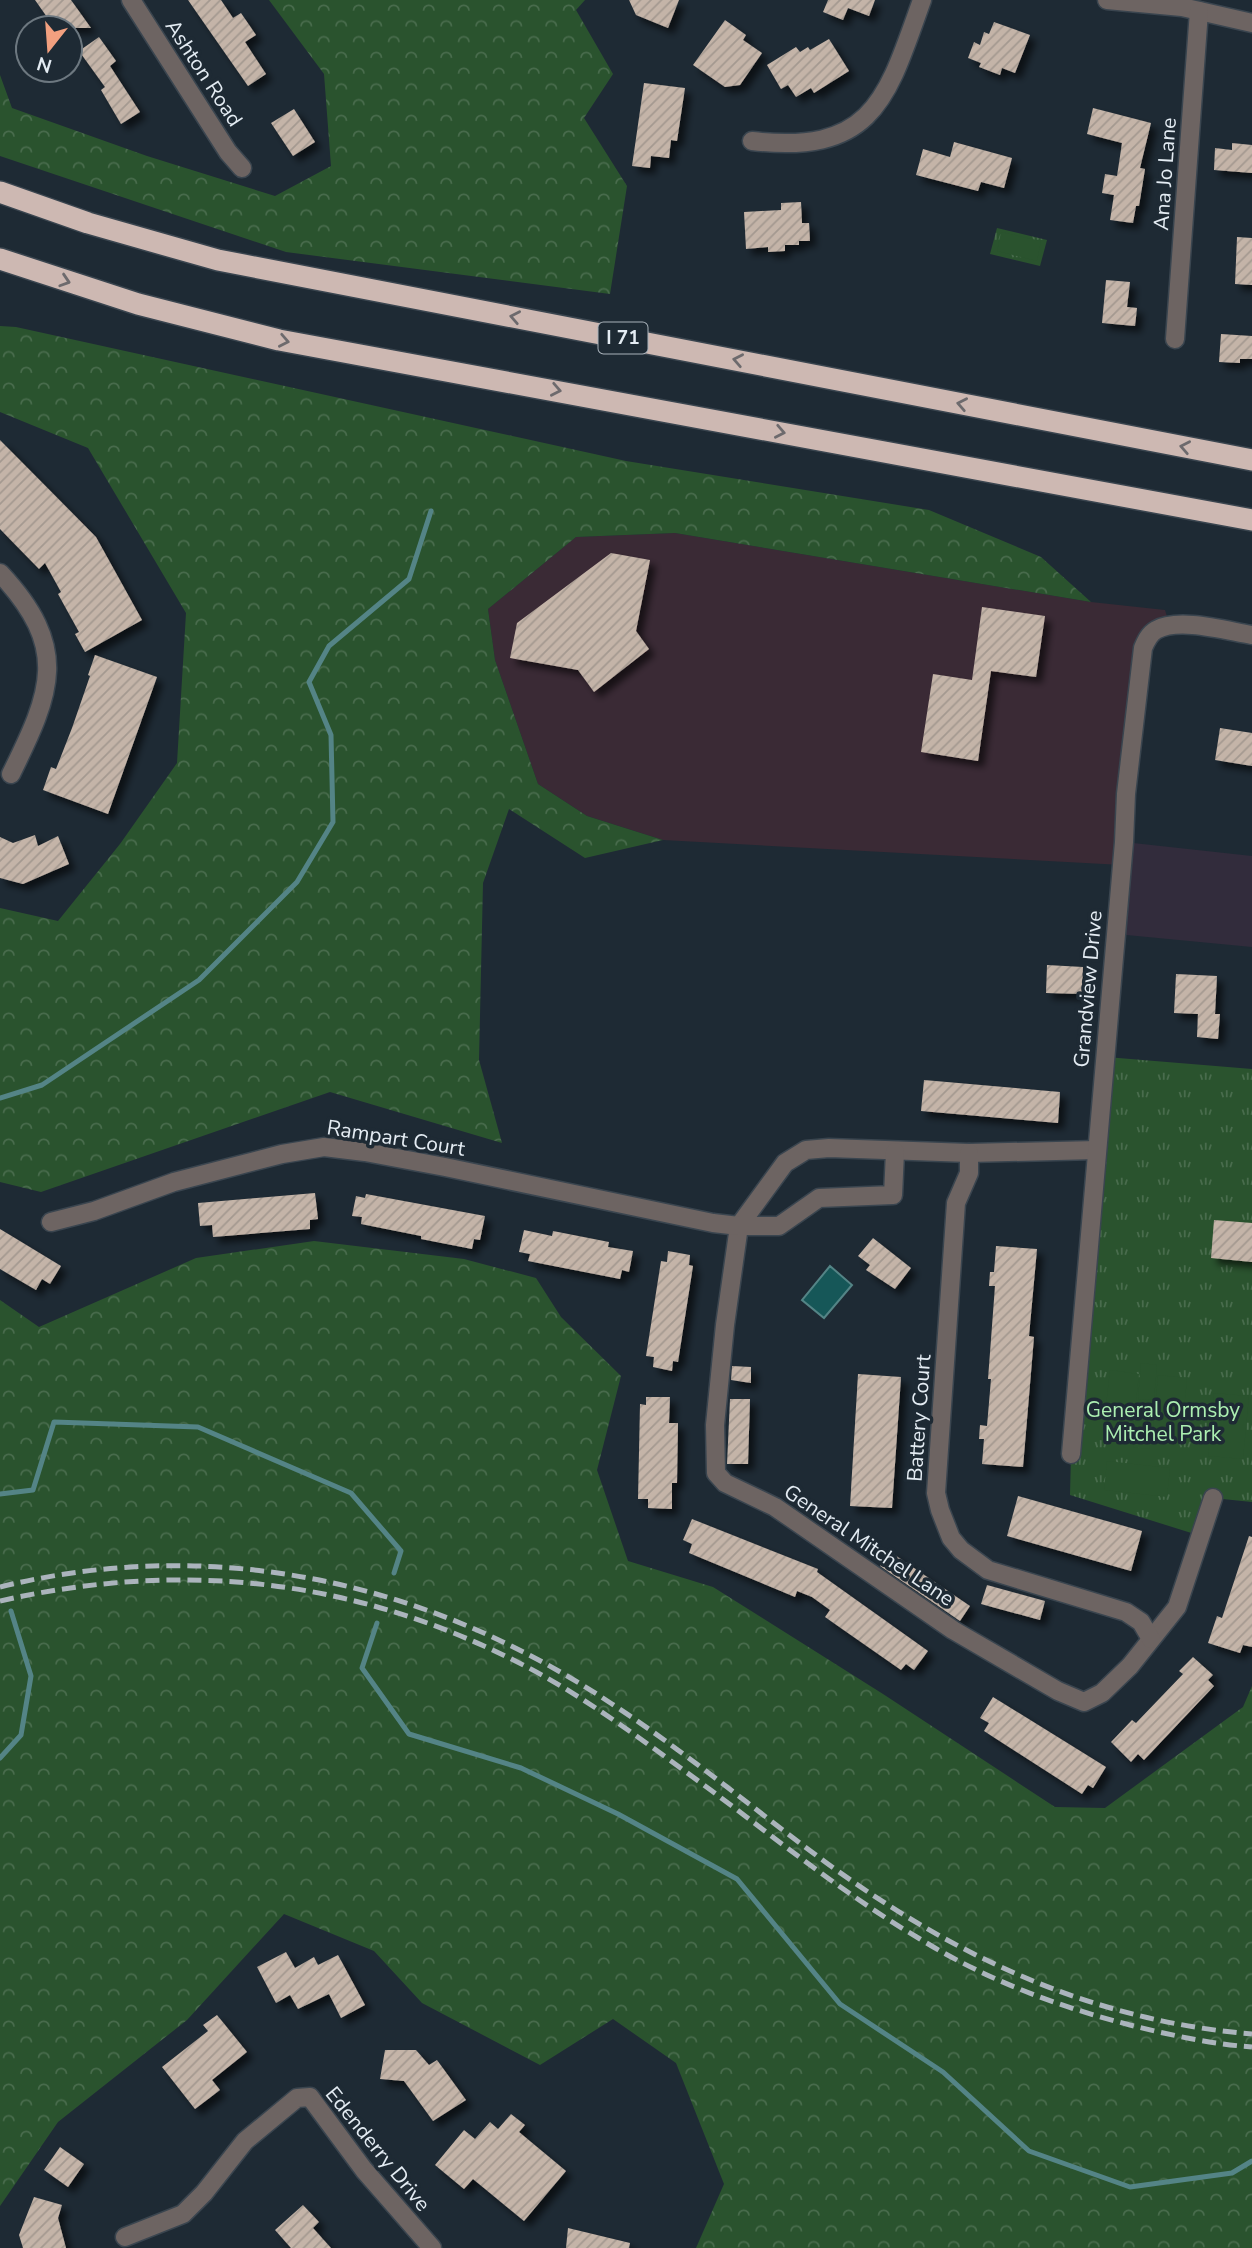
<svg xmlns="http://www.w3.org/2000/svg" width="1252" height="2248" font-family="'Nunito Sans',sans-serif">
<defs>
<pattern id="forest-crowns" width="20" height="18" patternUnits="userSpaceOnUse" patternTransform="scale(1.75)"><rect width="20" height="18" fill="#2a532e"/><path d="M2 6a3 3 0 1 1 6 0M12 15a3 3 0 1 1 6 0" fill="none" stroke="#496c4d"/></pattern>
<pattern id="park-tufts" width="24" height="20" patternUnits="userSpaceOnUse" patternTransform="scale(1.75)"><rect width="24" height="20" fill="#2a532e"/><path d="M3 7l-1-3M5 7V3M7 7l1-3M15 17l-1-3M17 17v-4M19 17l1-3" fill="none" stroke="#496c4d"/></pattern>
<pattern id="building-hatch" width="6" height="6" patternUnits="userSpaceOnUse" patternTransform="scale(1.75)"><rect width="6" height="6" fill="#c4b4a8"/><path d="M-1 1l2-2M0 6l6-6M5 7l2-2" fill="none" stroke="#a49990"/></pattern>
<filter id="shadow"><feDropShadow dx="6" dy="6" stdDeviation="3.5" flood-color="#0009"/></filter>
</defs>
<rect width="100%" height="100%" fill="#1e2a34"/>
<!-- commercial -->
<path fill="#3a2a35" d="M675 533 1091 602 1165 610 1170 626 1149 636 1122 865 663 840 587 816 538 784 495 660 488 609 576 537Z"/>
<!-- industrial -->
<path fill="#322c3c" d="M1124 842 1252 856V947L1116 934Z"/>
<!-- forest -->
<g fill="url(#forest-crowns)">
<path d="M269 0H585L576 10 613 74 584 118 627 186 610 294 286 252 0 156V75L12 108 147 156 275 196 331 166 324 74Z"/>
<path d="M0 326 16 327 626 461 929 510 1041 557 1091 602 675 533 576 537 488 609 495 660 538 784 587 816 663 840 585 858 509 809 483 883 479 1060 502 1143 330 1092 41 1192 0 1182V908L58 921 120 844 177 763 186 613 88 448 0 412Z"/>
<path d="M314 1241 464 1259 536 1278 561 1317 621 1376 597 1470 628 1561 713 1587 883 1694 1055 1807 1105 1808 1243 1707 1252 1686V2248H696L724 2184 676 2063 613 2019 540 2065 422 2003 374 1951 284 1914 187 2020 58 2122 0 2206V1300L39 1327 196 1258Z"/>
</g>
<!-- park -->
<g fill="url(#park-tufts)">
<path d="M997 228 1047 240 1040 266 990 254Z"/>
<path d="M1106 1057 1252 1069V1502L1213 1498 1201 1536 1070 1495 1071 1454Z"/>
</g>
<!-- garden -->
<g fill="#2a532e">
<path d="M1001 232 1041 241 1037 261 997 251Z"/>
<path d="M1141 1363 1157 1365 1154 1400 1138 1399Z"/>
<path d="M1110 1370 1139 1374 1132 1437 1103 1433Z"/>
<path d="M1158 1375 1187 1378 1181 1442 1152 1439Z"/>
<path d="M1214 1393 1249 1396 1243 1459 1208 1456Z"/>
<path d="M1136 1412 1152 1413 1149 1449 1133 1447Z"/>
<path d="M1107 1461 1170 1468 1167 1497 1104 1490Z"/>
</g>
<!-- water -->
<path fill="#165758" stroke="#548486" stroke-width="2" d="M830 1266 852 1285 824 1318 802 1300Z"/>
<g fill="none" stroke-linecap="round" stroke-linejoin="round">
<!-- stream -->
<g stroke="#548486" stroke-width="5">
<path d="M0 1098 42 1085 199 980 297 882 333 822 331 735 309 682 329 646 409 579 431 511"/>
<path d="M0 1494 33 1490 54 1422 198 1427 351 1493 401 1551 394 1573"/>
<path d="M377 1623 362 1668 409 1734 521 1768 618 1814 737 1879 840 2004 943 2072 1029 2151 1130 2187 1232 2173 1252 2161"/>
<path d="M0 1758 21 1735 31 1676 11 1611"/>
</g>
</g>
<!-- building -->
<g fill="url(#building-hatch)" filter="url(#shadow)">
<path d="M35 0H71L91 28H32L47 17Z"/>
<path d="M188 0H221L233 18 241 13 256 35 245 42 266 74 248 86Z"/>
<path d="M629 0H679L668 28 636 15Z"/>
<path d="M828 0H875L869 16 848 8 843 20 823 12Z"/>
<path d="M725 20 746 35 743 40 762 53 740 85 725 87 693 65Z"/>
<path d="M994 22 1030 35 1015 73 1002 68 1000 75 979 67 981 63 968 58 974 42 980 45 984 32 989 34Z"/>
<path d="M99 37 116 61 110 66 140 112 121 124 101 90 105 87 79 51Z"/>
<path d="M829 39 849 71 814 93 811 88 796 97 788 85 781 89 767 65 796 47 800 52 808 47 810 50Z"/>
<path d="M644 83 685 88 677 141 671 140 669 158 651 156 650 168 632 166Z"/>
<path d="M1093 108 1151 123 1140 168 1145 169 1139 206H1136L1133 223 1110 220 1114 195 1102 193 1105 174 1117 176 1122 143 1087 134Z"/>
<path d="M294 109 315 142 293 156 271 123Z"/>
<path d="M954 142 1012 158 1004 188 981 182 978 191 916 175 923 149 950 157Z"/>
<path d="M1232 143 1252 145V173L1214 170 1215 148 1232 150Z"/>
<path d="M801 202 802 223H809L810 241H799V245H785V251L768 252V247L746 249 744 212 781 210V203Z"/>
<path d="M1237 237 1252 238V285L1235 284Z"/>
<path d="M1106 280 1130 282 1127 307 1137 308 1135 326 1102 323Z"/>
<path d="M1221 334 1252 336V359H1240V363L1219 362Z"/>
<path d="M0 440 96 537 142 620 85 652 75 634 79 632 58 594 61 592 45 563 39 569 0 529Z"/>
<path d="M611 553 650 560 636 631 649 649 594 692 578 670 510 658 517 623Z"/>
<path d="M982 607 1045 616 1036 677 991 671 978 761 921 752 933 674 972 680Z"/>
<path d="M95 655 157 677 108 814 43 790 51 767 56 769 72 728 90 676 88 675Z"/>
<path d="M1220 728 1252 733V766L1215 760Z"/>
<path d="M35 835 38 846 58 836 69 864 23 884 0 878V837L13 843Z"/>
<path d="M1047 965 1083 967 1082 994 1046 993Z"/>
<path d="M1176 974 1217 976 1215 1014H1220L1218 1039 1197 1037 1198 1014 1174 1013Z"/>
<path d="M924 1080 1060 1092 1058 1123 921 1111Z"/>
<path d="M315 1193 318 1219 310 1220V1229L213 1237 212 1225 200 1226 198 1203Z"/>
<path d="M366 1194 485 1216 480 1240 474 1239 472 1249 421 1239V1236L361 1224 362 1217 352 1216 356 1196 365 1198Z"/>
<path d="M1214 1220 1252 1223V1262L1211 1258Z"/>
<path d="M0 1229 61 1266 50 1284 42 1279 36 1290 0 1269Z"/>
<path d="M524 1230 552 1236 553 1231 609 1242 608 1247 633 1251 629 1272 622 1270 620 1279 528 1261 530 1254 519 1252Z"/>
<path d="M873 1238 911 1268 895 1289 866 1270 870 1265 858 1256Z"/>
<path d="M996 1246 1037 1249 1029 1336 1034 1337 1023 1467 982 1464 984 1439H979L980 1425 987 1426 991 1379H988L995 1286H989L990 1272H994Z"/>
<path d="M668 1251 690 1255 689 1265 693 1266 678 1362 673 1361 672 1371 653 1367 654 1357 646 1356 661 1261 667 1262Z"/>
<path d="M732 1366 751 1367V1383L731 1380Z"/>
<path d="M858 1374 901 1377 892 1508 850 1506Z"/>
<path d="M646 1397H670L669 1423H678L677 1483H672V1509L648 1508V1499H638L640 1404 646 1405Z"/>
<path d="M730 1399H750L748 1464H727Z"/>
<path d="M1018 1496 1142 1531 1131 1571 1007 1536Z"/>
<path d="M692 1519 818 1569 817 1572 928 1651 914 1670 906 1664 901 1670 825 1617 830 1610 812 1597 797 1591 795 1597 689 1553 692 1544 683 1540Z"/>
<path d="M1249 1536 1252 1537V1647L1243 1645 1240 1653 1208 1643 1217 1616 1222 1618Z"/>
<path d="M889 1551 970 1606 960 1621 880 1566Z"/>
<path d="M987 1585 1045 1601 1040 1620 981 1604Z"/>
<path d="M1193 1657 1213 1675 1208 1680 1214 1686 1144 1760 1138 1754 1131 1762 1111 1742 1132 1720 1136 1723 1183 1674 1179 1671Z"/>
<path d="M993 1697 1106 1767 1093 1788 1088 1785 1082 1794 984 1731 989 1723 980 1718Z"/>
<path d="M286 1952 295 1968 314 1957 318 1965 338 1955 365 2005 341 2018 329 1994 298 2009 290 1995 276 2003 257 1967Z"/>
<path d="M217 2015 247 2052 212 2080 220 2090 195 2109 162 2067 208 2031 203 2025Z"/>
<path d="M385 2050H416L429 2065 437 2060 466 2100 433 2121 404 2081 380 2079Z"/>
<path d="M511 2114 525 2125 519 2132 566 2171 524 2221 473 2179 464 2189 435 2165 464 2130 475 2139 490 2122 498 2129Z"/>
<path d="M60 2147 84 2164 68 2187 44 2170Z"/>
<path d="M34 2197 62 2205 58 2218 66 2248H23L19 2235Z"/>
<path d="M303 2205 319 2222 313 2228 331 2248H291L275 2230Z"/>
<path d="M568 2228 630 2243 629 2248H566Z"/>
</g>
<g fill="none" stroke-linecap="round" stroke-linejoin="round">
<!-- minor casing -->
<g stroke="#3a454f" stroke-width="21">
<g id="minor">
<path d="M131 0 228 152 242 168"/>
<path d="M1107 0 1182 7 1252 23"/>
<path d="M752 141C874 155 887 98 922 0"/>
<path d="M1175 339 1199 11"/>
<path d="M0 573C70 648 52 691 11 774"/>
<path d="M1097 1150 969 1153 829 1148 806 1150 785 1163 739 1226 725 1325 715 1425 716 1473 725 1483 775 1507 953 1630 1058 1691 1084 1702 1102 1693 1130 1666 1177 1607 1213 1498"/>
<path d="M969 1153V1173L956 1203 936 1493 940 1510 951 1538 961 1550 988 1570 1126 1612 1141 1622 1151 1639"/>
<path d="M51 1222 94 1211 174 1182 282 1154 324 1147 365 1152 445 1167 713 1223 739 1226H779L819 1198 893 1195 895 1152"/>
<path d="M1071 1454 1124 842 1126 794 1143 648C1146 641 1149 634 1156 630 1179 617 1227 631 1252 635"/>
<path d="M125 2237 183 2214 204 2193 245 2141 297 2098 310 2097 364 2170 432 2248"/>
</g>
</g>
<!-- motorway casing -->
<g stroke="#3a454f" stroke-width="24">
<g id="motorway">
<path d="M0 192 88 223 218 260 1252 460"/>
<path d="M0 259 138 304 279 340 1252 520"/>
</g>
</g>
<!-- minor -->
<use href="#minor" stroke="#6d6462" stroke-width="18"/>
<!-- motorway -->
<use href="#motorway" stroke="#cdb8b2" stroke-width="21"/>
<!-- rail -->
<g stroke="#abb4bc" stroke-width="5" stroke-dasharray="14 7" stroke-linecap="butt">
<path d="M0 1587C215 1534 429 1582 612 1704 687 1753 756 1811 828 1864 956 1957 1093 2021 1252 2034"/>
<path d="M0 1601C185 1559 360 1579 529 1668 593 1702 653 1748 712 1791 780 1842 847 1896 920 1939 985 1979 1056 2006 1130 2025 1170 2035 1211 2044 1252 2047"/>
</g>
</g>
<!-- one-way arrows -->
<defs><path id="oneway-chevron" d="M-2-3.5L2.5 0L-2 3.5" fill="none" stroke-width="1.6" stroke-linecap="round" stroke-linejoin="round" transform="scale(1.75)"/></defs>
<g stroke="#6d6a6d">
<use href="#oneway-chevron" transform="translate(65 281) rotate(18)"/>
<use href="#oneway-chevron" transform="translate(515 317) rotate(-169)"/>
<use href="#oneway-chevron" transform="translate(284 341) rotate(11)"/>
<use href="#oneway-chevron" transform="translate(738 360) rotate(-169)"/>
<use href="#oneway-chevron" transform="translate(556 390) rotate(11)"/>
<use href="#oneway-chevron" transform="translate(962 404) rotate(-169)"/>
<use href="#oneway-chevron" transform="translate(780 432) rotate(11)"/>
<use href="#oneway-chevron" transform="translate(1185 447) rotate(-169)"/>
</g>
<g text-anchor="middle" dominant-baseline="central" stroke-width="7" stroke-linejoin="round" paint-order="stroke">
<!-- shield labels -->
<rect fill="#1e2a34" stroke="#a9b2ba" stroke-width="2" x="598.5" y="322.5" width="49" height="31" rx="5"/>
<g font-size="19" font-weight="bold" fill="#e4ecf3">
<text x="623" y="338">I 71</text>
</g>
<!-- street labels -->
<g font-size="21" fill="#e4ecf3" stroke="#1e2a34">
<text transform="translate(204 73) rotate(57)">Ashton Road</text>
<text transform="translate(1165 174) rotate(-86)">Ana Jo Lane</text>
<text transform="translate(1088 989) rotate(-85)">Grandview Drive</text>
<text transform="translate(396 1138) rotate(9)">Rampart Court</text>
<text transform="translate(919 1418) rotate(-86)">Battery Court</text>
<text transform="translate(869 1545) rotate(34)">General Mitchel Lane</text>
<text transform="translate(378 2149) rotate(51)">Edenderry Drive</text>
</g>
<!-- park labels -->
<g font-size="21" fill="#acefb1" stroke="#1e2a34">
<text x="1163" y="1410">General Ormsby<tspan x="1163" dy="24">Mitchel Park</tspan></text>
</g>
</g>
<!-- north arrow -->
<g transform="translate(49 49) rotate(197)"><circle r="33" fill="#1e2a34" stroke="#6d7880" stroke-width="2"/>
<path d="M0-5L12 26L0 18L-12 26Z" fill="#f2a07f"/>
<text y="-10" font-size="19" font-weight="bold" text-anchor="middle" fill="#e4ecf3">N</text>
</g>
</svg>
